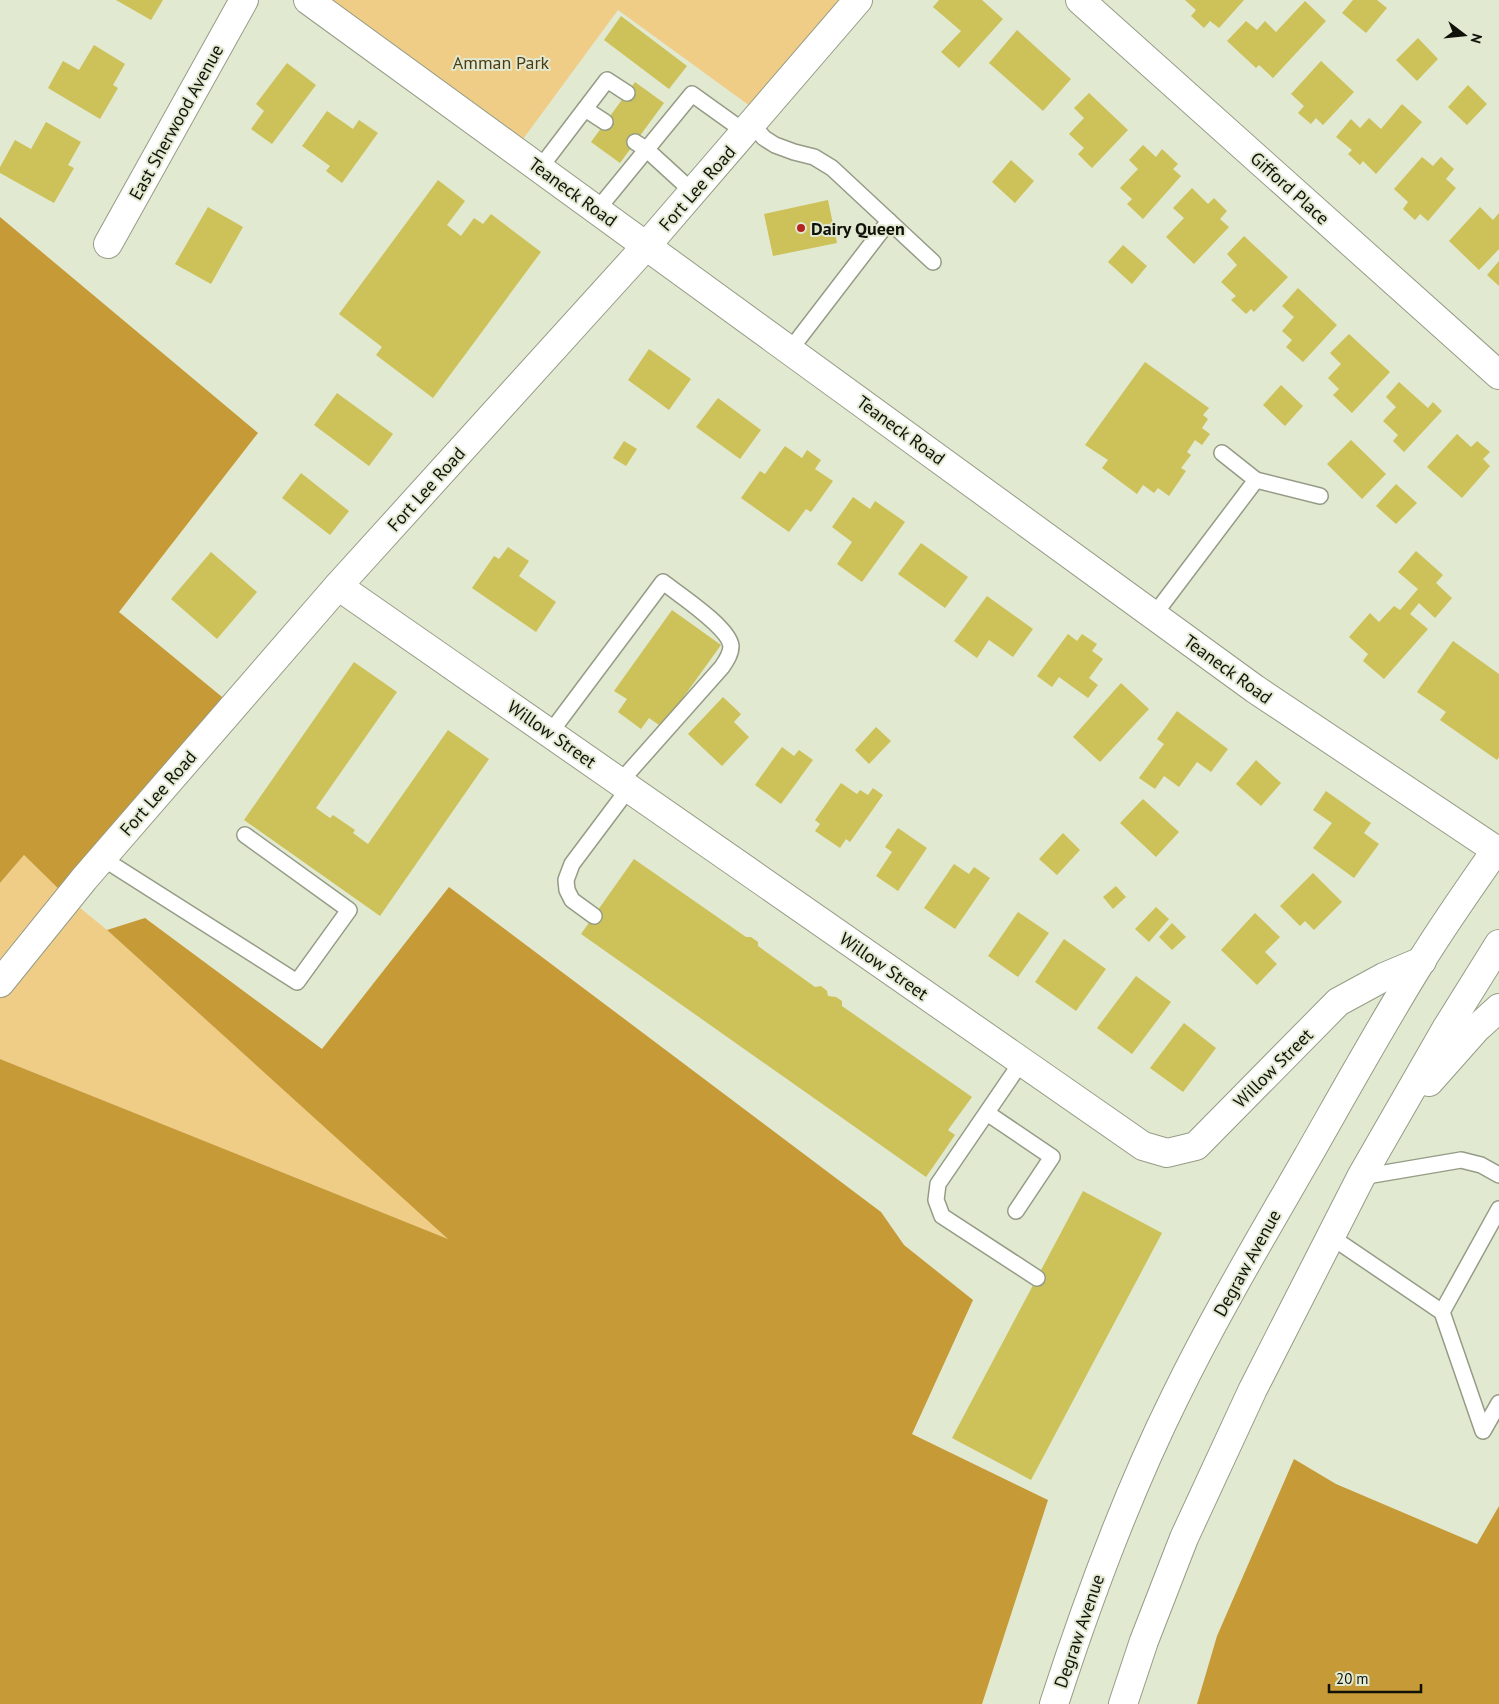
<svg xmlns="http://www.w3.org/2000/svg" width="1499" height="1704" font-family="'PT Sans',sans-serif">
<rect width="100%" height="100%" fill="#e2e9d1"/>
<!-- green -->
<g fill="#f0cd87">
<path d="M308 0H858L761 114 618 10 515 150Z"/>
<path d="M24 855 68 898 107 930 450 1240 0 1059V883Z"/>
</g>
<!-- forest -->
<g fill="#c69a36">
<path d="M0 217 258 433 119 612 233 706 68 898 24 855 0 883Z"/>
<path d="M449 887 881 1212 904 1245 973 1300 912 1434 1048 1500 982 1704H0V1059L448 1239 107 930 145 918 322 1049Z"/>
<path d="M1294 1459 1336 1484 1477 1544 1499 1506V1704H1197L1217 1636Z"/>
</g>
<!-- building -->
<g fill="#cdc159">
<path d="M116 0H163L151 20Z"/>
<path d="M939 0H982L1003 19 959 68 941 52 961 31 933 7Z"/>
<path d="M1185 0H1244L1219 28 1210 21 1204 28 1191 16 1196 10Z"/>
<path d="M1353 0H1377L1387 8 1366 33 1342 13Z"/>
<path d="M1305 1 1326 21 1273 78 1259 65 1256 68 1227 41 1246 21 1257 30 1265 21 1276 32Z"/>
<path d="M621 16 687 66 669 89 604 40Z"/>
<path d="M1017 30 1071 79 1043 111 989 63Z"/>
<path d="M1418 38 1438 59 1417 81 1396 60Z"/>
<path d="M94 45 125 64 113 85 118 88 100 119 48 88 63 61 79 70Z"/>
<path d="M1321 61 1354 92 1323 125 1316 118 1311 124 1298 113 1304 106 1291 94Z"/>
<path d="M287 63 316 85 272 144 251 129 264 111 256 104Z"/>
<path d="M635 82 664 103 620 163 591 142Z"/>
<path d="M1468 85 1487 104 1467 125 1448 107Z"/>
<path d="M1089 93 1128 130 1092 168 1078 154 1084 148 1069 134 1084 118 1074 108Z"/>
<path d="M1402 104 1422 122 1376 174 1363 161 1360 165 1348 154 1352 150 1336 137 1351 119 1360 128 1369 118 1381 129Z"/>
<path d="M327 111 353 129 359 120 378 133 342 183 326 171 330 166 302 146Z"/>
<path d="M46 122 81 142 68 165 74 168 54 203 0 173V167L15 140 31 149Z"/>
<path d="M1143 145 1156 157 1162 149 1178 164 1173 169 1181 176 1143 219 1127 204 1132 199 1120 188 1138 169 1129 160Z"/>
<path d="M1422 157 1433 166 1441 157 1454 169 1446 179 1456 188 1428 221 1420 214 1415 220 1403 209 1408 202 1394 189Z"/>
<path d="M1011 160 1034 181 1015 203 992 182Z"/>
<path d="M438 180 465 201 447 225 461 236 474 218 483 224 491 214 541 252 433 398 376 355 382 347 339 314Z"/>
<path d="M1192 188 1208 204 1214 198 1227 211 1220 219 1229 227 1194 264 1166 237 1184 218 1173 208Z"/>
<path d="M828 200 837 243 773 256 764 214Z"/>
<path d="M208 207 243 227 211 284 175 264Z"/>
<path d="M1480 207 1493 220 1499 213V249L1479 270 1449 241Z"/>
<path d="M1244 236 1288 277 1254 312 1251 309 1246 314 1231 300 1236 296 1221 282 1237 265 1227 254Z"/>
<path d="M1123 245 1147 266 1132 284 1108 262Z"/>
<path d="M1499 261V286L1487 275Z"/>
<path d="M1298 288 1337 325 1303 362 1286 347 1292 340 1282 331 1294 317 1282 306Z"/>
<path d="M1349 334 1390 372 1352 413 1333 395 1339 389 1328 378 1341 364 1330 353Z"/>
<path d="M649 349 691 379 669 410 628 380Z"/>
<path d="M1145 362 1209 408 1203 415 1208 419 1202 428 1210 434 1202 445 1195 440 1187 452 1191 455 1181 468 1186 471 1169 496 1158 488 1154 493 1143 485 1137 494 1102 468 1108 460 1085 445Z"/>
<path d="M1399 382 1428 408 1433 402 1442 411 1404 452 1393 441 1398 435 1383 421 1396 407 1386 397Z"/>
<path d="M1281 385 1303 406 1285 426 1263 405Z"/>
<path d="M337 393 393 434 369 466 314 425Z"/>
<path d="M718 398 761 430 740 459 696 427Z"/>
<path d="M1457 434 1471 447 1477 441 1490 452 1483 459 1490 466 1462 498 1427 467Z"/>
<path d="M1351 440 1386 474 1362 499 1327 464Z"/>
<path d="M624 441 637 449 626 466 613 458Z"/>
<path d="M785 446 802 458 807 450 821 460 815 469 833 481 811 512 806 509 789 532 741 498 760 471 765 474Z"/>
<path d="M301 473 349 511 330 535 282 498Z"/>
<path d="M1396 484 1417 503 1396 524 1376 506Z"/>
<path d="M853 497 870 509 875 501 905 522 862 582 837 564 852 542 832 527Z"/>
<path d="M921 543 968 577 945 608 898 574Z"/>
<path d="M508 547 529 561 519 576 556 602 536 632 472 588 494 556 499 559Z"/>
<path d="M1416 551 1443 575 1436 583 1452 598 1435 618 1419 603 1410 614 1428 629 1384 679 1363 661 1368 654 1349 637 1370 613 1379 622 1394 606 1400 610 1418 589 1398 572Z"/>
<path d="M211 552 257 592 217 639 171 599Z"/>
<path d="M987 596 1033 629 1013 657 989 640 977 658 954 641Z"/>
<path d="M672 610 721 645 662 727 649 718 641 729 618 712 627 699 614 691Z"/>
<path d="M1068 634 1077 641 1082 634 1097 644 1092 651 1103 659 1089 678 1098 685 1088 698 1059 677 1052 687 1037 676Z"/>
<path d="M1453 641 1499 674V757L1497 760 1440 720 1446 712 1417 692Z"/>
<path d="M354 662 397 692 316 808 330 818 333 815 355 830 353 833 368 844 448 730 489 759 380 916 244 820Z"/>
<path d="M1121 683 1149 709 1100 762 1073 737Z"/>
<path d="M723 697 741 714 734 722 749 737 722 766 688 734Z"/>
<path d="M1177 711 1228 749 1211 772 1197 762 1179 787 1164 776 1155 789 1139 778 1164 744 1157 739Z"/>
<path d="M876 727 891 741 869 764 855 750Z"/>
<path d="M782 747 794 756 799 750 813 760 781 804 755 785Z"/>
<path d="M1256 760 1281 783 1261 806 1236 784Z"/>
<path d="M841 783 857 794 860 790 868 795 873 788 883 795 850 842 846 839 840 848 815 831 820 824 815 820Z"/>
<path d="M1326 791 1371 823 1364 833 1379 844 1354 878 1313 848 1332 823 1313 810Z"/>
<path d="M1143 799 1179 832 1156 857 1120 823Z"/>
<path d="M898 828 927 848 898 891 876 876 892 852 885 847Z"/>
<path d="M1063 833 1080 850 1057 875 1039 859Z"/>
<path d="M634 859 746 937H751L758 942V946L815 987 821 986 827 991 828 996 836 997 842 1001V1006L972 1097 948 1130 955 1135 926 1177 581 934Z"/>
<path d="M954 864 969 874 974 867 990 878 955 929 924 908Z"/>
<path d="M1313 873 1342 902 1314 930 1305 921 1300 926 1280 906Z"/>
<path d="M1116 886 1126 897 1113 909 1103 897Z"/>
<path d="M1156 907 1169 919 1149 942 1135 929Z"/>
<path d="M1018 912 1049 933 1018 977 988 956Z"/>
<path d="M1255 913 1280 937 1265 952 1277 964 1257 985 1221 950Z"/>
<path d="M1172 923 1186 937 1172 950 1159 937Z"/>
<path d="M1064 939 1106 969 1076 1011 1035 982Z"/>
<path d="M1136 976 1171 1002 1132 1054 1097 1028Z"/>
<path d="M1184 1023 1216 1048 1183 1092 1150 1068Z"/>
<path d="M1083 1191 1162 1233 1031 1480 952 1438Z"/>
</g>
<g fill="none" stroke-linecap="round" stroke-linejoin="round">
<!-- lane casing -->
<g stroke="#959c86" stroke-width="18">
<g id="lane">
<path d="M585 109 605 122"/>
<path d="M752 124 764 138 775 145 794 152 814 157 832 168 933 262"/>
<path d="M635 142 646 149 693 192"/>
<path d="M540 168 607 80 627 93"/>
<path d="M597 210 692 94 745 132"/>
<path d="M790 350 889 221"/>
<path d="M1256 480 1320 496"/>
<path d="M1154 615 1256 480 1222 453"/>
<path d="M550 733 663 582C678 594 729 627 731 646 731 654 726 661 722 667L620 782"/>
<path d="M102 858 297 982 349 910 245 835"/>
<path d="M594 916 572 900 567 890 566 880 572 864 629 788"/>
<path d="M1022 1061 938 1184 936 1200 942 1216 1037 1278"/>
<path d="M987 1113 1052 1157 1016 1211"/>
<path d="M1361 1177 1461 1160 1481 1165 1499 1175"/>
<path d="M1330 1236 1442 1312 1483 1431 1499 1403"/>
<path d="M1442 1312 1499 1209"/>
</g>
</g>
<!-- street casing -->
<g stroke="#959c86" stroke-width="30">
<g id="street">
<path d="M1080 0 1499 375"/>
<path d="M108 244 244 0"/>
<path d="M338 586 1143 1146 1167 1153 1196 1146 1338 1002 1384 977 1422 961"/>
<path d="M0 983 84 879 338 586 647 245 858 0"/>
</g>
</g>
<!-- primary casing -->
<g stroke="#959c86" stroke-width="30">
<g id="primary">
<path d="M308 0 1255 689 1499 852"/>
<path d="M1429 1082 1476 1029 1499 1008"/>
<path d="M1054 1704C1088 1599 1126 1496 1175 1397 1215 1315 1262 1236 1308 1156 1345 1091 1381 1026 1420 963 1444 924 1470 887 1496 850"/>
<path d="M1123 1704 1144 1641 1184 1538 1253 1389 1361 1177 1446 1029 1499 944"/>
</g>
</g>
<!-- lane -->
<use href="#lane" stroke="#fff" stroke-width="15"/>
<!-- street -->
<use href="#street" stroke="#fff" stroke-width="28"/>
<!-- primary -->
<use href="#primary" stroke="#fff" stroke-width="28"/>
</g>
<!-- markers -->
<circle fill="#b42522" stroke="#e2e9d1" stroke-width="2" cx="801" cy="228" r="5"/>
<g text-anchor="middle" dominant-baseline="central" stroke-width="4" stroke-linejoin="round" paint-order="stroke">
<!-- park labels -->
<g font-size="18" fill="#4d3b12" stroke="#e2e9d1">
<text x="501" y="62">Amman Park</text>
</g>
<!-- street labels -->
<g font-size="18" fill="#10120a" stroke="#e2e9d1">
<text transform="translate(176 122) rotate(-61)">East Sherwood Avenue</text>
<text transform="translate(697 188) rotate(-49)">Fort Lee Road</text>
<text transform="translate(1290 188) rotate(42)">Gifford Place</text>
<text transform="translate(573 192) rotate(36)">Teaneck Road</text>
<text transform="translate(901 430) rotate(36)">Teaneck Road</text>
<text transform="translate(426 489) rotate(-48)">Fort Lee Road</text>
<text transform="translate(1228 669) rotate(36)">Teaneck Road</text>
<text transform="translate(552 734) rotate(35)">Willow Street</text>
<text transform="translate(158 793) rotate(-49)">Fort Lee Road</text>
<text transform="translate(884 966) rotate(35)">Willow Street</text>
<text transform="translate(1273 1068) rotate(-45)">Willow Street</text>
<text transform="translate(1247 1263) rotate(-61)">Degraw Avenue</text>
<text transform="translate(1079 1631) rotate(-71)">Degraw Avenue</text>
</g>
<!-- poi labels -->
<g font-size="18" font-weight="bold" fill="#10120a" stroke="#e2e9d1" text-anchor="start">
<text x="811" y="228">Dairy Queen</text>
</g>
</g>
<!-- north arrow -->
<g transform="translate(1464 35) rotate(106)" stroke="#e2e9d1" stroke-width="4" paint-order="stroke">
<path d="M0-4L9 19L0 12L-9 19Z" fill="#10120a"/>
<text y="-8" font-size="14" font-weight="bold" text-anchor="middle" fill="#10120a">N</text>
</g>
<!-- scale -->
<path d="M1329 1684v8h92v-8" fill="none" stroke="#10120a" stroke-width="2.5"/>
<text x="1336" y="1684" font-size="15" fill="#10120a" stroke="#e2e9d1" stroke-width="4" paint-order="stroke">20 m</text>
</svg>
